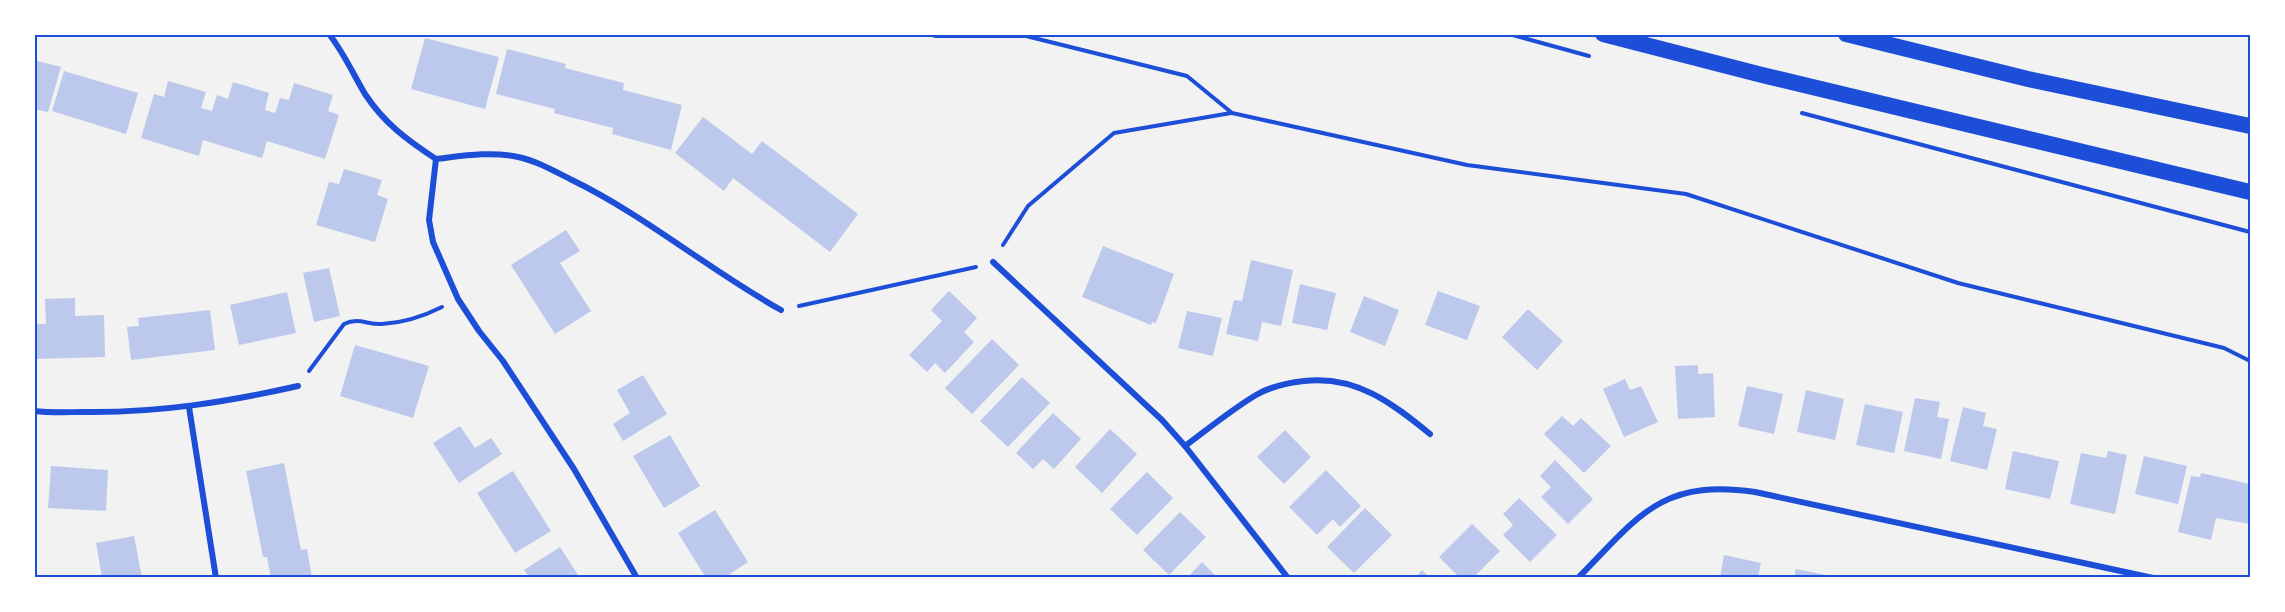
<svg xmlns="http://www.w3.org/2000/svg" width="2285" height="612" font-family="'Golos Text',sans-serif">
<rect width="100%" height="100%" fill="#f2f2f2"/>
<!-- building -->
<g fill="#bdc9ec">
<path d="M425 38 499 57 485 109 411 89Z"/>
<path d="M507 49 566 64 565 68 624 83 623 90 682 105 671 150 612 134 613 128 554 113 555 109 496 94Z"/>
<path d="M34 60 61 67 48 112 34 109Z"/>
<path d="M64 71 138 93 126 134 52 111Z"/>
<path d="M168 81 206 92 201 108 212 111 217 95 228 99 233 82 269 93 265 110 275 113 280 98 289 100 294 83 333 95 328 111 339 115 325 159 267 141 262 158 203 140 199 156 141 138 154 94 164 97Z"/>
<path d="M703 117 752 154 762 141 858 214 830 252 733 178 724 191 675 153Z"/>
<path d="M344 169 382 180 377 195 388 199 375 242 316 225 329 182 339 184Z"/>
<path d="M566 230 580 251 560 263 591 311 555 334 511 265Z"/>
<path d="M1103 246 1174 274 1156 323 1152 322 1151 325 1082 297Z"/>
<path d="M1251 260 1293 270 1281 326 1262 322 1258 341 1226 334 1234 300 1242 301Z"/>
<path d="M329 268 340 316 314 322 303 273Z"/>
<path d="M1300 284 1336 293 1327 330 1292 323Z"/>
<path d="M949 291 977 318 964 332 974 342 945 373 935 363 927 372 909 355 942 321 931 310Z"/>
<path d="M1438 291 1480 306 1467 340 1425 325Z"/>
<path d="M287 292 296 333 239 345 230 305Z"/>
<path d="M1364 296 1399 310 1385 346 1350 332Z"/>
<path d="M75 298V316L104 315 105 357 34 359V324H46L45 299Z"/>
<path d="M1528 309 1563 341 1537 370 1502 337Z"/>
<path d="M210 310 215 350 131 360 127 327 139 326 138 318Z"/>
<path d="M1187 311 1222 318 1213 356 1178 348Z"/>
<path d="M992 339 1019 365 972 414 945 388Z"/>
<path d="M355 345 429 366 413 418 340 396Z"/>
<path d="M1698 365V374L1713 373 1715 417 1678 419 1675 366Z"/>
<path d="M643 375 667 414 623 441 613 424 630 413 617 390Z"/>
<path d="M1022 377 1050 403 1008 447 980 421Z"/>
<path d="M1625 379 1630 390 1641 386 1658 422 1624 437 1603 389Z"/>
<path d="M1747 386 1783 394 1774 434 1738 426Z"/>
<path d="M1806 390 1844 399 1835 440 1797 432Z"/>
<path d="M1915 398 1940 402 1937 417 1949 419 1941 459 1904 451Z"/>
<path d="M1865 404 1903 412 1894 453 1856 445Z"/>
<path d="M1963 407 1986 413 1983 426 1997 429 1987 470 1950 461Z"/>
<path d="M1053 413 1081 439 1054 469 1043 459 1033 469 1016 453Z"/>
<path d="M1562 416 1573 426 1581 418 1611 446 1584 473 1544 434Z"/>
<path d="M460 426 475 448 491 438 502 454 459 483 433 443Z"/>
<path d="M1110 429 1137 454 1102 493 1075 467Z"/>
<path d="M1285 430 1311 457 1284 484 1257 457Z"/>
<path d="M670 435 700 486 664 508 633 456Z"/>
<path d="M2013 451 2059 461 2050 499 2005 489Z"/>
<path d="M2108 451 2127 455 2115 514 2070 504 2081 453 2106 458Z"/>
<path d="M2144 456 2187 466 2178 504 2135 494Z"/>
<path d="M1555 460 1593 499 1568 524 1541 497 1551 487 1540 476Z"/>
<path d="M284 463 301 550 307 549 312 578H271L267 557H263L246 471Z"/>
<path d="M51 466 108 470 106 511 48 508Z"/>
<path d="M1326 470 1361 506 1340 527 1333 519 1317 535 1289 507Z"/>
<path d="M513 471 551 531 515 553 477 493Z"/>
<path d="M1147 472 1173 498 1137 535 1110 509Z"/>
<path d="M2201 473 2250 484V524L2216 518 2211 540 2178 532 2191 476 2200 477Z"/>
<path d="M1519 498 1557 535 1530 562 1503 535 1513 525 1503 514Z"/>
<path d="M1365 508 1392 535 1354 573 1327 547Z"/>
<path d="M715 510 748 562 724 578H706L678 533Z"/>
<path d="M1180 512 1206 537 1169 575 1143 550Z"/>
<path d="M1472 524 1500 551 1473 578H1460L1439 557Z"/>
<path d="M134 536 142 578H102L96 543Z"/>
<path d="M560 547 580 578H530L524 570Z"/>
<path d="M1724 555 1761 563 1758 578H1720Z"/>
<path d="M1202 562 1218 578H1187Z"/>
<path d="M1796 569 1831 576 1830 578H1794Z"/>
<path d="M1422 570 1430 578H1415Z"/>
</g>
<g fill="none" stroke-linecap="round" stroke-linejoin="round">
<!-- path -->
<g stroke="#1d4ed8" stroke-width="4">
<path d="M929 34 936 36H1026L1187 76 1232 113 1467 165 1686 194 1958 283 2224 348 2250 361"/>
<path d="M1509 34 1589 56"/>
<path d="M1802 113 2250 232"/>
<path d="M1003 245 1028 206 1114 133 1231 113"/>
<path d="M799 306 976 267"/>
<path d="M309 371 344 324C359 317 367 325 382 324 402 323 424 316 442 307"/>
</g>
<!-- minor -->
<g stroke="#1d4ed8" stroke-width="6">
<path d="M329 34C344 53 353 74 365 94 384 123 407 140 436 159"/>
<path d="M993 262 1162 420 1185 446 1288 578"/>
<path d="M189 407 216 578"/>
<path d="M34 411C51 413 68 412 85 412 158 413 227 402 298 386"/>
<path d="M1185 446C1208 429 1231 410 1256 395 1271 386 1287 383 1304 381 1356 375 1392 403 1430 434"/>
<path d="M637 578 574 469 503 361 479 331 458 299 433 242 429 220 436 159C462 156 491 151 518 157 537 161 554 171 572 180 646 216 709 270 781 310"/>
<path d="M1578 578C1638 517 1661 478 1755 492L2153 578"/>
</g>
<!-- trunk -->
<g stroke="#1d4ed8" stroke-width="16">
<path d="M1603 34 1762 75 2250 192"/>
<path d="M1846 34 2028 79 2250 126"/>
</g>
</g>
<!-- border -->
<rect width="2285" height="612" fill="none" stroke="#ffffff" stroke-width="72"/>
<rect x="36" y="36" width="2213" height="540" fill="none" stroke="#1d4ed8" stroke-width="2"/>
</svg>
